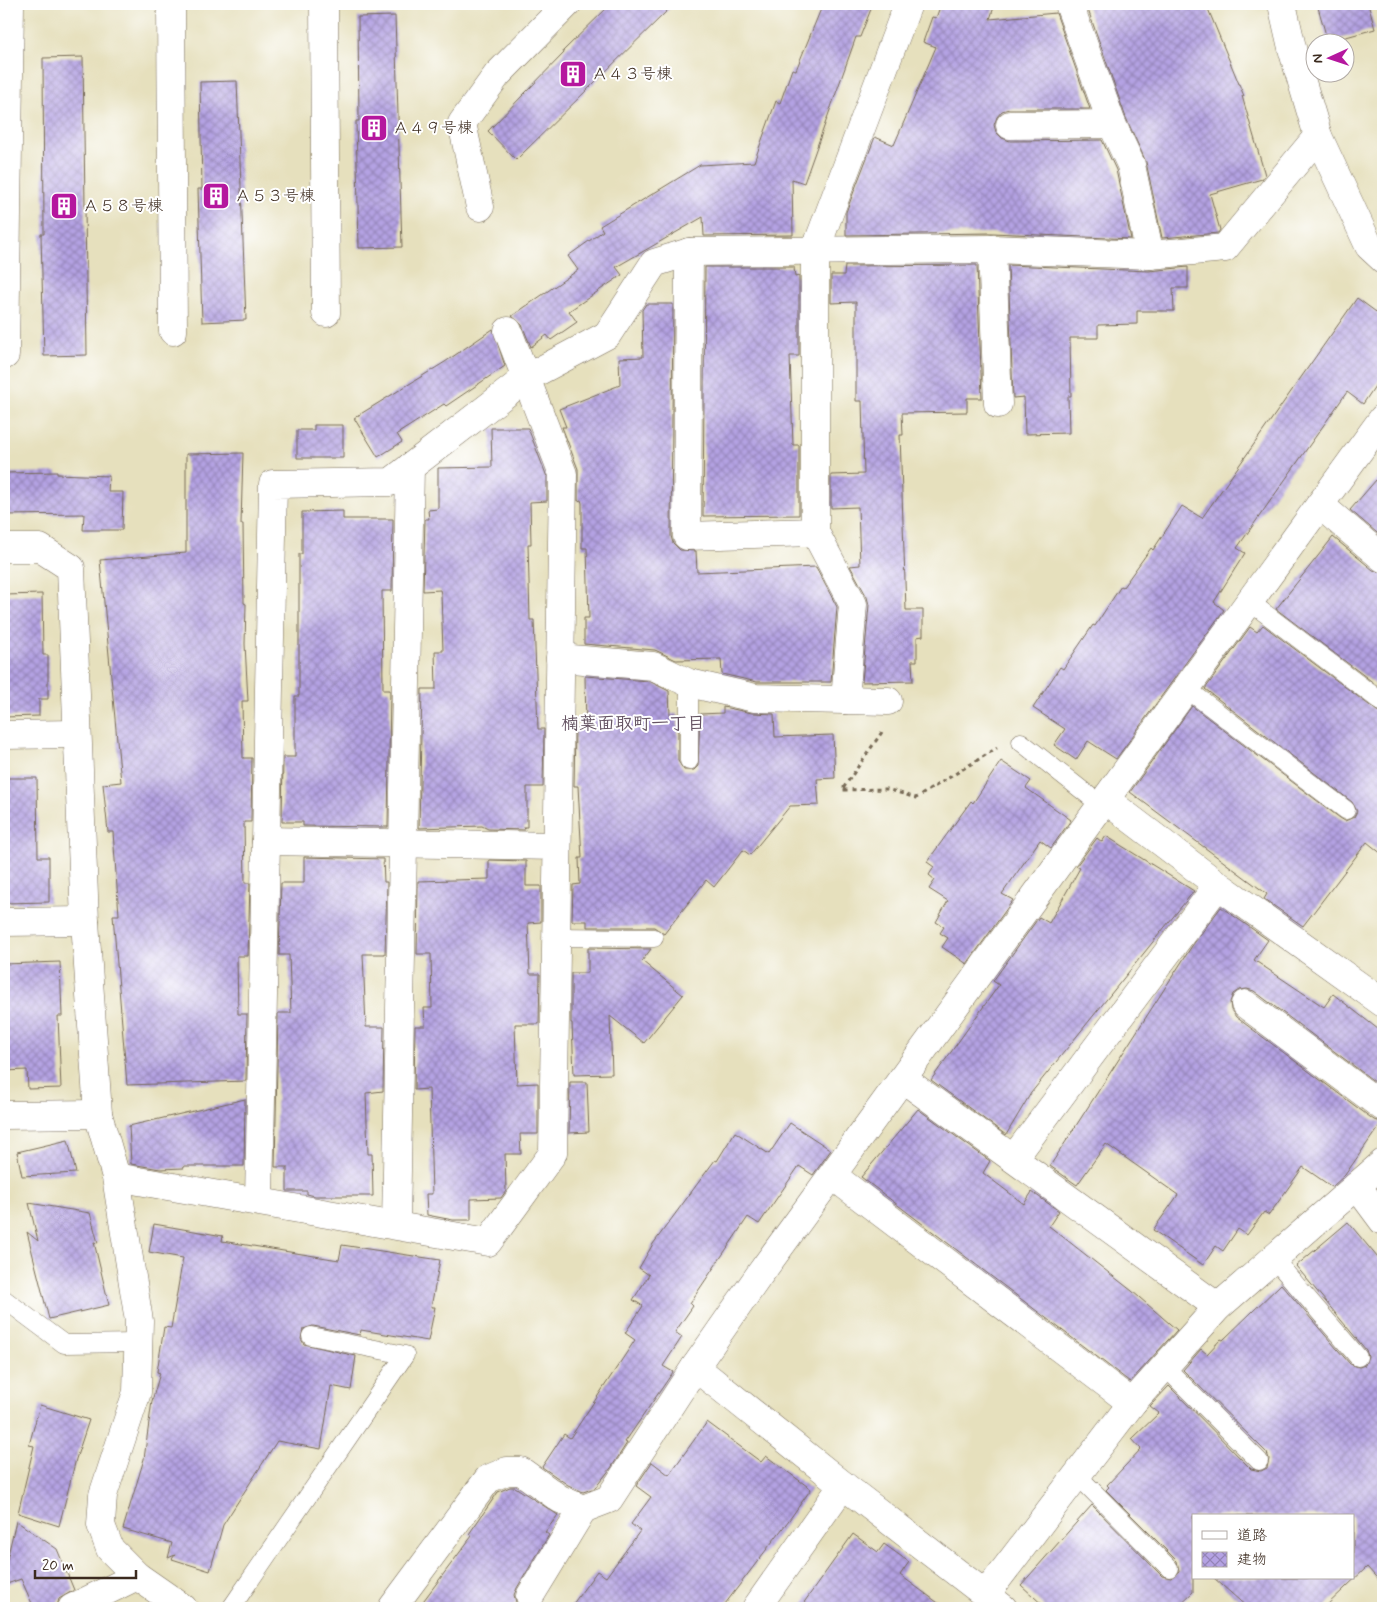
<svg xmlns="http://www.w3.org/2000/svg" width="1387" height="1612" font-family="Mynerve,'Klee One',sans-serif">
<defs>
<pattern id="building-cross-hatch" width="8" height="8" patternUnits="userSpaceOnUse" patternTransform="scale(1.25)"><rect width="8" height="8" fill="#b4a2e3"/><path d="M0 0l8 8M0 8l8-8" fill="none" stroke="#9484b7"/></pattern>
</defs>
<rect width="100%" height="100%" fill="#fff"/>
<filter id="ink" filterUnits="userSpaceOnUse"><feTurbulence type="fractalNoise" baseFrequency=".02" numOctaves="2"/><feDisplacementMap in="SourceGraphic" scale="10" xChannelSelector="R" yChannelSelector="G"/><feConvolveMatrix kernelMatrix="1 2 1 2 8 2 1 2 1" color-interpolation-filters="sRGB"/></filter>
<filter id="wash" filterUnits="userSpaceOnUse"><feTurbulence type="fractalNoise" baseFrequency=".0096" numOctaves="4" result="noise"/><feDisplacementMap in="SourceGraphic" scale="20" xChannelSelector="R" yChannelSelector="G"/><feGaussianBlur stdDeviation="1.12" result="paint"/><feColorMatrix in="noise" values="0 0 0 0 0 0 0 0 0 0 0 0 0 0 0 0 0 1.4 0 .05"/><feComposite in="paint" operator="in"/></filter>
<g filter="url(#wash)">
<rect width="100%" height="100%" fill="#e6e0bd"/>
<g id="blocks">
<!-- building -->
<g fill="url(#building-cross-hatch)">
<path d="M611 4H674L516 160 488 131 564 53 563 51Z"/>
<path d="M823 4H873L860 37H856L804 183 792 179 793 235 704 236 703 217 616 267 622 275 569 311 577 322 551 340 547 335 531 347 522 325 512 316 578 270 568 256 603 231 600 226 700 165 754 162 776 101 780 103 792 69 796 70Z"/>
<path d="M941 4H995L990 19 1056 13 1090 109H1009L1002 111 997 117 994 125 996 132 1002 138 1010 141 1102 140 1116 170 1131 239 992 233 846 235V212L875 137 894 145 936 47 923 42 932 17 936 18Z"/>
<path d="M1086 4H1206L1244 96H1242L1265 175 1262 179 1210 194 1220 230 1218 233 1162 238 1146 162 1126 118Z"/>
<path d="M1317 4H1368L1375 29 1328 42Z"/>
<path d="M395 16 402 247 359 248 356 121H359L358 17Z"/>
<path d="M83 57 87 355 44 356 41 234H44L43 58Z"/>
<path d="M237 81 246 320 202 322 198 189H202L200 82Z"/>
<path d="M977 265 982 398H967V412L902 413 903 435H900L906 610H923V636L917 637V661H912L913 681 862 682 869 605 867 597 850 566 860 565 858 507 831 508V475L864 474 862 401H856V302L831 303V275H844L845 266Z"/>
<path d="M1008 265 1149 271 1188 267V288H1173L1174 311H1137V324L1098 325V338H1070L1071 396H1068L1069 433 1025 434 1024 397 1013 398Z"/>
<path d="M705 267H794L795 277 799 276V356H790L793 445H799V515L703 516Z"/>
<path d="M1357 298 1383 317V374L1363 404 1347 392 1237 548 1245 553 1214 602 1224 610 1116 759 1088 741 1076 760 1054 745 1065 729 1033 708 1060 667 1063 669 1093 625 1095 626 1121 586 1123 587 1151 548 1153 550 1182 506 1202 518Z"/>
<path d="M646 304H673L671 536 673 543 680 550 696 551 697 572 816 567 837 607 831 682H757L722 674 721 659 676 660 655 650 584 644V618H589L587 548H582V503L581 500 578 501V469L562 427H566L559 409 620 385 619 358 643 357 642 310Z"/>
<path d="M493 329 505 366 446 406 444 404 397 434 402 442 378 457 354 418 445 362Z"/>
<path d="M314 425H343V458H297V430H314Z"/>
<path d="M491 428H528L547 477V501L530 502 531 544H528L530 620H534L538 729H544L543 787H527V827H524L525 830 488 829 482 826 419 828 422 689H436L435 651H443L441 594 440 590 423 591 425 519H429L428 510 438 509V468L492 467Z"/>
<path d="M243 453 241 524H243L244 603 246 604 245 644 248 701H242L243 758H252L251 822H244L245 883H250L248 956H237L238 1014H247L246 1081 127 1085 113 915H119L113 832H108L103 784 121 782 100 560 186 553V454Z"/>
<path d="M57 472V474L109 476 108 492H123L122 530H83L84 514 4 515V473Z"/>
<path d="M1383 472V538L1350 510Z"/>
<path d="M343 511V519H393L392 591H382L383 690H390L388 827 303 826V822H282L283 757H295V696H299V554H302V512Z"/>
<path d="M1333 537 1373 570 1383 573V690L1276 609Z"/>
<path d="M42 594 43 655H48V699H39V716L4 717V595Z"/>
<path d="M1263 625 1377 711 1383 713V855L1367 842 1303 926 1264 899 1267 894 1130 792 1192 706 1340 818 1345 821 1354 817 1357 811 1352 802 1205 689 1250 627 1257 632Z"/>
<path d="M585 676 649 681 669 691 670 714H678V761L684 770H694L698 766 700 714 723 713V707L752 713 774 714 775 737 833 735 835 778 817 779 819 805 790 806 750 855 743 850 714 887 706 880 664 934 654 927H587V921H572L573 885 580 884 579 858H582L578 786H574L575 728 586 727Z"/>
<path d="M1001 761 1031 781 1026 788 1071 820 1051 848 1040 840 1002 894 1013 900 967 964 942 947 948 938 940 933 944 927 936 922 948 901 929 889 935 880 929 875 934 867 927 862 971 801 973 803Z"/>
<path d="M4 778H37L38 857H49V902L4 903Z"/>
<path d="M1106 836 1194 891 1031 1093 1006 1135 931 1080 999 985 993 981 1039 917 1049 923 1080 868 1076 866 1097 838 1102 842Z"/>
<path d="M304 857 383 859 384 882H387L385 954H363L366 1027H384L383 1091 366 1093 368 1154H372L373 1196H315L307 1194V1191H287V1167H275L278 1013H291L289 955H279L281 883H304Z"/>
<path d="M489 860 526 861V886H541V922L528 923 530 974H540L539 1024H515L517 1084 538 1083V1134H520L521 1154H505L506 1191 501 1198 471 1199V1220H453L427 1215 426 1194H432L429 1089 414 1090 415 1026H425L424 1008H432L431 954H417L418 881 489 879Z"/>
<path d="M1221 907 1268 940 1254 960 1324 1007 1333 994 1383 1033V1088L1254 991 1247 989 1239 990 1233 994 1230 1002 1231 1010 1236 1017 1374 1120 1382 1122 1345 1175 1332 1187 1303 1167 1269 1215 1264 1212 1247 1235 1238 1229 1223 1251 1216 1246 1203 1265 1153 1230 1178 1195 1106 1144 1077 1185 1050 1166 1192 946Z"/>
<path d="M588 948 651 949 642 961 683 995 644 1043 610 1016 612 1074 574 1075 572 1023H571V973H588Z"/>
<path d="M60 962 62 1016H58L61 1088 28 1089 27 1070 4 1071V964Z"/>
<path d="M570 1082H587L589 1132 569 1133Z"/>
<path d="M245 1099 244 1166H184V1168L160 1169 131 1164 129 1126Z"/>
<path d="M918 1109 990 1161 983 1173 1024 1204 1032 1192 1059 1211 1049 1226 1132 1291 1177 1330 1130 1382 861 1177Z"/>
<path d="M790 1123 831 1150 813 1175 799 1166 759 1224 748 1217 690 1303 693 1306 675 1332 682 1337 663 1366 673 1372 625 1442 627 1443 611 1468 595 1488 583 1492 568 1485 542 1467 564 1434 570 1438 635 1340 625 1333 643 1306 633 1300 649 1275 639 1268 653 1244 715 1160 717 1161 735 1132 769 1154Z"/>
<path d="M68 1140 76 1173 22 1176 17 1152Z"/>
<path d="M29 1203 90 1213 98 1243 94 1242 109 1305 49 1319 27 1232 38 1241Z"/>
<path d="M1348 1222 1383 1264V1585L1367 1567 1324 1608H1248L1214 1578H1353V1516H1193V1592L1176 1608H1046L1021 1585 1092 1505 1162 1576 1171 1578 1179 1571 1177 1561 1106 1490 1109 1487 1107 1485 1141 1449 1132 1439 1159 1413 1150 1406 1169 1386 1251 1469 1261 1471 1267 1468 1269 1459 1267 1453 1183 1370 1201 1349 1207 1354 1221 1339 1223 1340 1281 1284 1350 1364 1359 1367 1365 1365 1368 1356 1366 1350 1296 1266Z"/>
<path d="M154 1224 223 1236 222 1241 339 1260 342 1245 440 1260 431 1307H435L428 1341 361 1330 360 1335 313 1326 303 1329 301 1339 304 1344 356 1356 351 1390 331 1386 321 1449 277 1441 223 1525 210 1571 172 1559 175 1555 168 1558 172 1543 123 1529 144 1459 152 1401 160 1373 157 1372 164 1327 171 1328 183 1258 149 1252Z"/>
<path d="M40 1405 89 1420 76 1459 59 1526 18 1513 34 1446 29 1445Z"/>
<path d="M707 1422 761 1462 766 1456 811 1489 792 1516 722 1608H570L597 1571 606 1577 640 1531 631 1524 651 1497 636 1486 652 1462 669 1475Z"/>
<path d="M510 1487H515L558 1515 545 1532 549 1535 517 1588 514 1595 516 1602 512 1608H418L472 1536 469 1534 498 1492Z"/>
<path d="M16 1521 57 1549 74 1590 59 1599 57 1606 34 1608 21 1579 4 1585V1572Z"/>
<path d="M853 1534 878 1552 884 1544 909 1562 900 1575 945 1608H800Z"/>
</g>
</g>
</g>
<g filter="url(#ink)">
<use href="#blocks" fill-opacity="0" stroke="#776a56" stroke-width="1"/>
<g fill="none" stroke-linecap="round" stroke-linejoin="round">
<!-- lane casing -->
<g stroke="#776a56" stroke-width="19">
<g id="lane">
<path d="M1250 602 1383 703"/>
<path d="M1187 689 1346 810"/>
<path d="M1021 742 1102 806"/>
<path d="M689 761V683"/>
<path d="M555 937 654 938"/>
<path d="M1274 1259 1358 1357"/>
<path d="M4 1299 64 1344 138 1343"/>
<path d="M1165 1367 1259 1461"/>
<path d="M1077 1475 1169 1568"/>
<path d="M231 1608 405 1355 311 1336"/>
</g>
</g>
<!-- street casing -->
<g stroke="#776a56" stroke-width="29">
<g id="street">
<path d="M171 4 173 331"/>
<path d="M324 4 326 313"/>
<path d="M1069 4 1112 124 1131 165 1150 255"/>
<path d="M1282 4 1293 52 1318 136"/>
<path d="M1010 125 1112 124"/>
<path d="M480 207 462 123 497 75 567 4"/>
<path d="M992 249 998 404"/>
<path d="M689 252 687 536 815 532"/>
<path d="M5 355 10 4"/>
<path d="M1320 505 1383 558"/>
<path d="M4 548H40L71 568 85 921 98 1114 116 1177 139 1321 137 1392 103 1495 101 1525 110 1549 137 1576 183 1608"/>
<path d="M560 658 653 666 689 683 755 698 888 701"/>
<path d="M845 700 853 604 815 532V251L908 4"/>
<path d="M4 735 77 734"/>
<path d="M1106 800 1218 885 1383 1003"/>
<path d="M266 841 557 846"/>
<path d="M4 922 85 921"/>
<path d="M1245 1004 1383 1107"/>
<path d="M903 1079 1218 1307"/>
<path d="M4 1115 98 1114"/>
<path d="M1014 1158 1218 885"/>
<path d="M833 1176 1132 1403"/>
<path d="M116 1177 488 1242 553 1153 563 474 508 331"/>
<path d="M1357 1186 1383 1221"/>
<path d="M259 1200 273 484 391 482 526 378 607 335 654 263 689 252 992 249 1150 255 1225 248 1318 136 1369 246 1383 259"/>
<path d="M396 1225 410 467"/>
<path d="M695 1367 843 1485 1003 1608"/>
<path d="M986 1594 1132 1403 1218 1307 1383 1163"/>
<path d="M530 1596 583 1509"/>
<path d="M72 1608 137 1576"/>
<path d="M392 1608 488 1479 507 1471H521L560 1499 583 1509 609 1499 695 1367 760 1274 1383 418"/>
<path d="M756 1608 843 1485"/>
</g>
</g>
<!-- path -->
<path stroke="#776a56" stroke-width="3" stroke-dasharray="4 4" stroke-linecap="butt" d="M882 732 842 790 887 789 916 798 997 748"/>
<!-- lane -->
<use href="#lane" stroke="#fff" stroke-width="18"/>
<!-- street -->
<use href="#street" stroke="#fff" stroke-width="28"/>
</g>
</g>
<!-- icons -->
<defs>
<g id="building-square" transform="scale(1.4375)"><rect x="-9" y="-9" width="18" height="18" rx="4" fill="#b5179e" stroke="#fff"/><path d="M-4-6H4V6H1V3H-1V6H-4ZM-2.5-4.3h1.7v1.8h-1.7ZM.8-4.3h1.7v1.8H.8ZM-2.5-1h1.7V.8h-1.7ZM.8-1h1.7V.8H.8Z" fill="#fff"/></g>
</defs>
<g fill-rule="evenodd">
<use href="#building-square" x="573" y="74"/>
<use href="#building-square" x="374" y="128"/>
<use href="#building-square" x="216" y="196"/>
<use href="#building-square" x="64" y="206"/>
</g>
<g text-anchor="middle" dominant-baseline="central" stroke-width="4" stroke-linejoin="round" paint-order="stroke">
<!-- poi labels -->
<g font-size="16" fill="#3b2a1e" stroke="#fff" text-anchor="start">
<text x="592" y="74">Ａ４３号棟</text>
<text x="393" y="128">Ａ４９号棟</text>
<text x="235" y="196">Ａ５３号棟</text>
<text x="83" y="206">Ａ５８号棟</text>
</g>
<!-- neighbourhood labels -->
<g font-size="18" font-weight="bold" fill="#655463" stroke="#fff">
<text x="633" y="724">楠葉面取町一丁目</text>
</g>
</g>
<!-- margin -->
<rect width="1387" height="1612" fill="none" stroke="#fff" stroke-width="20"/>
<!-- legend -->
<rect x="1192" y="1514" width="162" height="65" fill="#ffffff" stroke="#b1aaa5"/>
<rect x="1202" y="1531" width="25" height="8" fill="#ffffff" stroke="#b1aaa5"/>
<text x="1237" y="1540" font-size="15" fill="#3b2a1e">道路</text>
<rect x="1202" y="1552" width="25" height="15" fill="url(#building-cross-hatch)" stroke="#b1aaa5"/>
<text x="1237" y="1564" font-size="15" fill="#3b2a1e">建物</text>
<!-- north arrow -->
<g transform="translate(1330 58) rotate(267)"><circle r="24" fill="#ffffff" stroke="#b1aaa5"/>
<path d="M0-4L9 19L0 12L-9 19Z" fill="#b5179e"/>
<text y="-8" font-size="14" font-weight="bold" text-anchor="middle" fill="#3b2a1e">N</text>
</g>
<!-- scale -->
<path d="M35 1570v8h101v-8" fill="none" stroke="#3b2a1e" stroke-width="2.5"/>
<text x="42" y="1570" font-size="15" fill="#3b2a1e" stroke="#ffffff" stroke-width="4" paint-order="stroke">20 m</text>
</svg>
